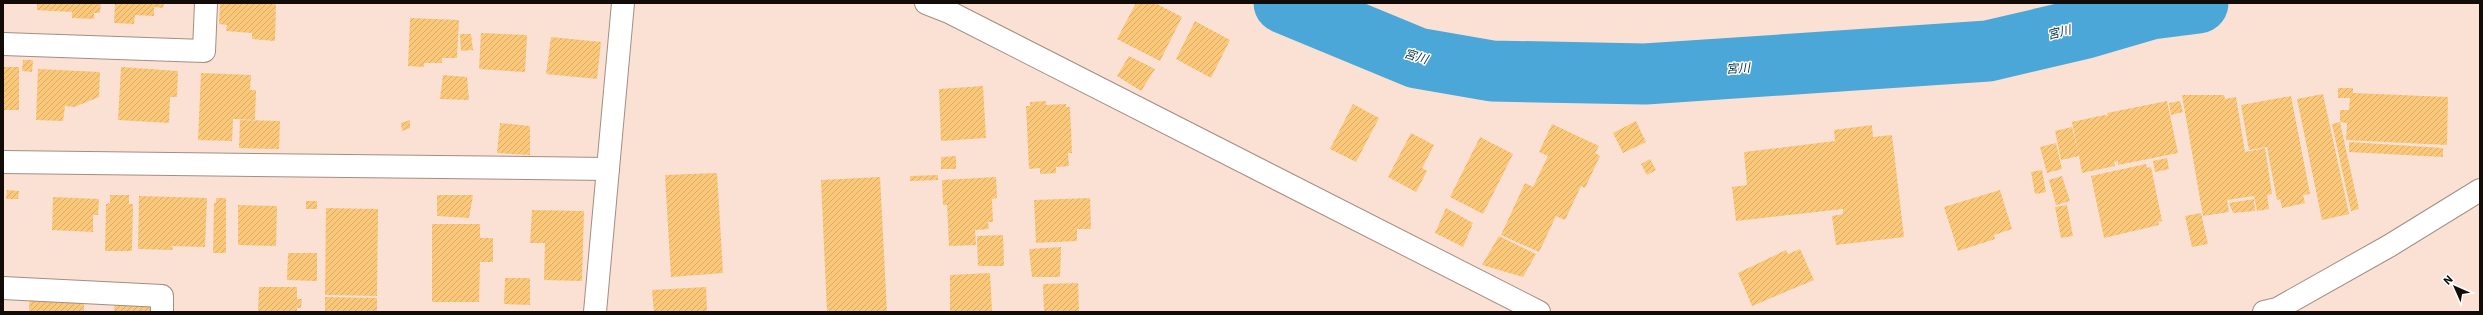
<svg xmlns="http://www.w3.org/2000/svg" width="2483" height="315" font-family="'IBM Plex Sans','Noto Sans JP',sans-serif">
<defs>
<pattern id="building-hatch" width="6" height="6" patternUnits="userSpaceOnUse"><rect width="6" height="6" fill="#fbc87a"/><path d="M-1 1l2-2M0 6l6-6M5 7l2-2" fill="none" stroke="#d6aa68"/></pattern>
</defs>
<rect width="100%" height="100%" fill="#fae1d4"/>
<g fill="none" stroke-linecap="round" stroke-linejoin="round">
<!-- river -->
<path stroke="#4aa7d7" stroke-width="61" d="M1284 3 1417 58 1492 71 1645 74 1988 51 2086 28 2151 9 2198 3"/>
</g>
<!-- building -->
<g fill="url(#building-hatch)">
<path d="M37 3H101L100 13H94V19L72 18V12L37 10Z"/>
<path d="M115 3H164L163 8 154 7V16L135 15 134 24 114 23Z"/>
<path d="M220 3H276L275 41 252 39V33L226 31 227 25 219 24Z"/>
<path d="M1136 3H1155L1182 17 1160 61 1117 39Z"/>
<path d="M410 18 459 20 457 58H442V63H424V67L408 66Z"/>
<path d="M1195 21 1230 40 1211 78 1176 59Z"/>
<path d="M481 33 527 35 525 72 479 69Z"/>
<path d="M460 34H471L473 50 461 51Z"/>
<path d="M551 37 601 42 597 79 546 74Z"/>
<path d="M1129 56 1155 69 1141 91 1117 76Z"/>
<path d="M23 60H33L32 72 22 71Z"/>
<rect x="3" y="67" width="16" height="43"/>
<path d="M121 67 178 71 177 97H170L169 123 118 120Z"/>
<path d="M38 69 100 72 99 97 74 107 65 106 63 121 36 120Z"/>
<path d="M201 73 251 75 250 90H256L255 120 233 119 232 141 198 140Z"/>
<path d="M443 75 467 77 469 100 440 99Z"/>
<path d="M983 86 986 138 941 141 939 89Z"/>
<path d="M2338 88H2353V93L2448 97 2447 145 2346 140 2347 123 2340 122V110H2349L2350 98H2338Z"/>
<path d="M2323 94 2349 214 2322 220 2297 99Z"/>
<path d="M2182 95H2224L2225 99 2236 97 2245 152 2265 148 2272 194 2267 195 2269 209 2257 211 2254 196 2227 200 2229 212 2203 216Z"/>
<path d="M2291 96 2310 194 2303 195 2305 203 2282 208 2280 199 2277 200 2267 147 2249 150 2241 105Z"/>
<path d="M1046 101V105L1066 104V107H1070L1072 153H1068L1069 166 1056 167V173L1040 174V168L1029 169 1026 106H1030V102Z"/>
<path d="M2167 101 2178 153 2118 165V161L2114 162 2110 143 2115 166 2082 173 2079 156 2061 160 2055 131 2072 127 2078 152 2072 122 2104 115 2108 116 2107 113Z"/>
<path d="M2180 101 2183 112 2171 115 2169 103Z"/>
<path d="M1353 104 1379 118 1356 162 1330 149Z"/>
<path d="M240 120 280 121 279 149 239 148Z"/>
<path d="M410 120V128L402 131 401 123Z"/>
<path d="M1636 121 1646 142 1623 153 1613 133Z"/>
<path d="M2340 122 2359 209 2351 211 2332 124Z"/>
<path d="M500 123 530 126V155L497 153Z"/>
<path d="M1552 124 1599 146 1595 153 1600 156 1585 188 1581 186 1565 220 1556 216 1539 252 1501 235 1525 183 1533 187 1548 156 1539 152Z"/>
<path d="M1872 125 1873 137 1892 135 1904 237 1836 245 1832 216 1843 214V209L1736 221 1732 187 1747 185 1744 152 1835 141 1834 130Z"/>
<path d="M1411 133 1434 145 1422 168 1427 171 1416 192 1388 177Z"/>
<path d="M1480 137 1513 154 1483 214 1450 197Z"/>
<path d="M2349 142 2443 148V157L2349 152Z"/>
<path d="M2056 143 2062 169 2047 173 2040 147Z"/>
<path d="M956 156V169H941V157Z"/>
<path d="M2167 158 2169 169 2155 172 2153 161Z"/>
<path d="M1650 159 1656 170 1647 175 1641 164Z"/>
<path d="M2146 164 2147 168 2151 167 2162 221 2158 222 2159 225 2104 238 2091 176Z"/>
<path d="M2042 170 2046 192 2035 194 2031 172Z"/>
<path d="M717 173 723 273 671 277 665 175Z"/>
<path d="M938 175V180L910 181V176Z"/>
<path d="M2062 176 2070 201 2056 205 2049 180Z"/>
<path d="M880 177 887 312H827L821 180Z"/>
<path d="M996 177 997 198 992 199 993 222H988L989 229 975 230 976 245 949 246 947 205H943L942 180Z"/>
<path d="M7 190 19 191 18 199H6Z"/>
<path d="M2000 190 2012 229 1994 235 1995 239 1958 251 1944 207Z"/>
<path d="M110 195H129V204H133L132 251H105L106 204 110 203Z"/>
<path d="M437 195H473L469 218 437 216Z"/>
<path d="M139 196 207 198 205 247 172 246 173 250 138 249Z"/>
<path d="M53 197 99 199 98 215H93V232L52 230Z"/>
<path d="M216 198H226V253H213L214 203H216Z"/>
<path d="M1090 198 1091 229H1077V241L1036 243 1034 200Z"/>
<path d="M2254 199 2255 211 2233 213 2229 203Z"/>
<rect x="306" y="201" width="11" height="8"/>
<path d="M238 205 277 206 276 246 238 245Z"/>
<path d="M2067 205 2073 236 2061 238 2055 207Z"/>
<path d="M326 208 378 209 377 296 325 295Z"/>
<path d="M1446 208 1473 223 1463 247 1435 233Z"/>
<path d="M532 210 584 211 582 281 544 280 545 243H530Z"/>
<path d="M2201 213 2208 244 2192 247 2185 216Z"/>
<path d="M432 224H480V238H493V262H480L479 302H432Z"/>
<path d="M1003 235 1004 266H978L977 236Z"/>
<path d="M1499 236 1536 254 1523 277 1482 265Z"/>
<path d="M1061 247 1060 277H1032L1029 249Z"/>
<path d="M1800 249 1814 280 1752 306 1738 273 1786 250 1788 254Z"/>
<path d="M288 253H317V281L287 280Z"/>
<path d="M990 273 992 312H950V275Z"/>
<path d="M505 278H530V305L504 304Z"/>
<path d="M30 283 84 300V311L29 312Z"/>
<path d="M116 283 160 312H114Z"/>
<path d="M1078 283 1079 312H1044L1043 284Z"/>
<path d="M259 287H297V299H302L301 308H297V312H258Z"/>
<path d="M706 287 707 312H654L652 290Z"/>
<path d="M325 297 377 298V312H325Z"/>
</g>
<g fill="none" stroke-linecap="round" stroke-linejoin="round">
<!-- minor casing -->
<g stroke="#a48d81" stroke-width="24">
<g id="minor">
<path d="M926 3 949 12 1539 312"/>
<path d="M3 44 204 51 206 3"/>
<path d="M3 162 608 169"/>
<path d="M3 288 162 296V312"/>
<path d="M595 312 623 3"/>
<path d="M2264 312 2277 309 2389 246 2480 190"/>
</g>
</g>
<!-- minor -->
<use href="#minor" stroke="#fff" stroke-width="22"/>
</g>
<g text-anchor="middle" dominant-baseline="central" stroke-width="3" stroke-linejoin="round" paint-order="stroke">
<!-- water labels -->
<g font-size="12" font-style="italic" fill="#032e41" stroke="#fff">
<text transform="translate(2059 32) rotate(-14)">宮川</text>
<text transform="translate(1416 56) rotate(17)">宮川</text>
<text transform="translate(1738 68) rotate(-4)">宮川</text>
</g>
</g>
<!-- border -->
<rect width="2483" height="315" fill="none" stroke="#130b07" stroke-width="8"/>
<!-- north arrow -->
<g transform="translate(2455 287) rotate(315)" stroke="#ffffff" stroke-width="3" paint-order="stroke">
<path d="M0-3L7 15L0 10L-7 15Z" fill="#130b07"/>
<text y="-6" font-size="11" font-weight="bold" text-anchor="middle" fill="#130b07">N</text>
</g>
</svg>
